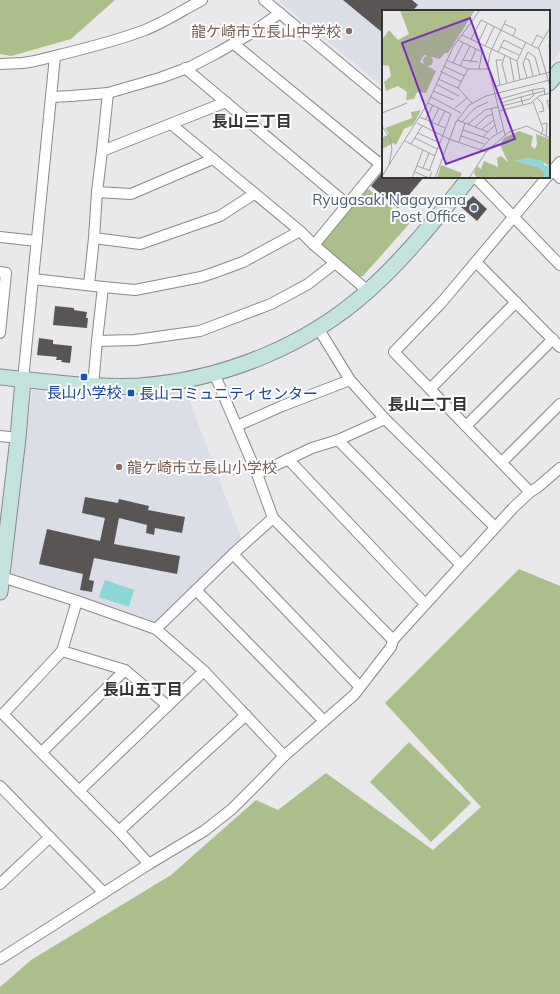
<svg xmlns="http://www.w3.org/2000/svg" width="560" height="994" font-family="Mulish,'Noto Sans JP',sans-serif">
<rect width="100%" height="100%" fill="#e9e9ec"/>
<!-- built -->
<g fill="#dbdde7">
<path d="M278 0H560V52L549 65V11H383V87Z"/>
<path d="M32 390 95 397 128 396 186 391 241 538 157 622 11 574Z"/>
</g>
<!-- green -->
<g fill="#acbf8b">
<path d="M0 0H115L71 39 11 56 0 54Z"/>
<path d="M366 187 410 223 363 276 357 277 317 244Z"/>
<path d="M519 569 560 586V994H0V987L31 960 171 875 256 800 278 810 326 773 433 850 481 807 385 703Z"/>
<path d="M409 742 471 803 431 842 370 782Z"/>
</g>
<!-- water -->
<path fill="#8bd7d7" d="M105 580 134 590 129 607 99 597Z"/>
<!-- building -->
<g fill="#585554">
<path d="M343 0H412L418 5 412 11H383V33Z"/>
<path d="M383 171V177H424L398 208 371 186Z"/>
<path d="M473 196 487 209 477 221 461 207Z"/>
<path d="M55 306 74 308V310L87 312 86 318H88L87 328 53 325Z"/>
<path d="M39 338 53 340V344L72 346 70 363 61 362 62 360H56L57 357 37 355Z"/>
<path d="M85 497 118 503 119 499 149 506 148 510 185 517 182 533 155 528 154 535 146 533 147 525 119 518 114 544 180 556 177 574 94 558 89 580 94 581 92 592 80 590 83 574 39 564 47 529 100 541 105 518 82 513Z"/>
</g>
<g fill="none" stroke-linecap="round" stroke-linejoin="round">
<!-- street casing -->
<g stroke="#89898c" stroke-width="12">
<g id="street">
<path d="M264 0 383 99"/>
<path d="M234 44 380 164"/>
<path d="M0 64 23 63 35 61C71 52 111 43 145 30 165 22 183 10 202 0"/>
<path d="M185 68 347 204"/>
<path d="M51 97 71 96 108 93 160 78 190 67 217 53 250 34 280 13"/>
<path d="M171 124 300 231 314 245 368 291"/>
<path d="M102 151 226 102"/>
<path d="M553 170 560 178"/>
<path d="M549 175 560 162"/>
<path d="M475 177 560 265"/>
<path d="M97 192 131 194 213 159"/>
<path d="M0 237 37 241"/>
<path d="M94 238 140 244 220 216 254 194"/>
<path d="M314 245 383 161"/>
<path d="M476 262 560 347"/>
<path d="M0 272 6 273 0 333"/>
<path d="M33 279 103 287 135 290 201 277 213 273 243 262 300 231"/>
<path d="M89 285 94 238 97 192 102 151 108 93"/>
<path d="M318 328 350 380 385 419 495 527"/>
<path d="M97 341 135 340 200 331 271 304 308 284 335 263"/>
<path d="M23 380 33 279 55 56"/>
<path d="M93 386 97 341 103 287"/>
<path d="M430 389 516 302"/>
<path d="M237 426 282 406 350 380"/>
<path d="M466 426 553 339"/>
<path d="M0 436 18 438"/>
<path d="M338 440 461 565"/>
<path d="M288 459 425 604"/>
<path d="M502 462 560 404"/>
<path d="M257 474 312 448 338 440 385 419"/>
<path d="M530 492 394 352 442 302 547 177"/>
<path d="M273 518 393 640"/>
<path d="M233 554 360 687"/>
<path d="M2 577 77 601 156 629 204 671 284 756"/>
<path d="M196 590 324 721"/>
<path d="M77 601 62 651 3 714 119 831 149 864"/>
<path d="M156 629 233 554 273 518 257 474 214 373"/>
<path d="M62 651 125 670 168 706"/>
<path d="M42 752 125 670"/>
<path d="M0 786 104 893"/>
<path d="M79 791 204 671"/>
<path d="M119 831 246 715"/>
<path d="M0 884 50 837"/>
<path d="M0 959 149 864 204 831 232 809 258 783 284 756 354 695 391 647 393 640 513 508 530 492 538 487 560 468"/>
</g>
</g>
<!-- secondary casing -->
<g stroke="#89898c" stroke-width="17">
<g id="secondary">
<path d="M549 83 560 70"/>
<path d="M0 377C46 382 93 388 139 386 223 380 307 346 369 290 407 256 438 216 470 177"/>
<path d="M0 592 18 438 23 380"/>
</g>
</g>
<!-- street -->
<use href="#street" stroke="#fff" stroke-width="10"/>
<!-- secondary -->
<use href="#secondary" stroke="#c3e4de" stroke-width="15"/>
</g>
<!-- markers -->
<g fill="#8d6e63" stroke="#fff" stroke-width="1.5">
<circle cx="349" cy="31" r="4"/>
<circle cx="119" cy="467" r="4"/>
</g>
<circle fill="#5c6f8a" stroke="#fff" stroke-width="1.5" cx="474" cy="208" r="4"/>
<g fill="#1a4fb4" stroke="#fff" stroke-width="1.5">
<rect x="80" y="373" width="8" height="8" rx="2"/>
<rect x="127" y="389" width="8" height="8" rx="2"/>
</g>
<g text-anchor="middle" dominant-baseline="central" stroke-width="4" stroke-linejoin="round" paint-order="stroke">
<!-- education labels -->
<g font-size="15" fill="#785e54" stroke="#fff" text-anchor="end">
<text x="341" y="31">龍ケ崎市立長山中学校</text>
<text x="127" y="467" text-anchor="start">龍ケ崎市立長山小学校</text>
</g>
<!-- service labels -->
<g font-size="15" fill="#4e5e75" stroke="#fff" text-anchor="end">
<text x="466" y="199">Ryugasaki Nagayama<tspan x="466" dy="17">Post Office</tspan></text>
</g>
<!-- transit labels -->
<g font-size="15" fill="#164399" stroke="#fff">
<text x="84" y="392">長山小学校</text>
<text x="139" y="393" text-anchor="start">長山コミュニティセンター</text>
</g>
<!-- neighbourhood labels -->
<g font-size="16" font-weight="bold" fill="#343435" stroke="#fff">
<text x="252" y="121">長山三丁目</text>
<text x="428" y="404">長山二丁目</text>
<text x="143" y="689">長山五丁目</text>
</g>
</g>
<!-- overview -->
<g transform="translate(382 10)">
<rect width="168" height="168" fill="#e9e9ec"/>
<path d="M18 0H93L66 43H63L58 49 42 45 38 52 54 61 44 83 35 82 32 89 24 90 25 82 16 76 4 81 2 72 9 66 7 56 0 55V30L7 20 16 30 27 24ZM41 51a5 5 0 1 1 10 0a5 5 0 1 1-10 0ZM39 100 31 115 22 119 14 135 11 133 0 139V128L7 124 3 118 30 108 29 102ZM137 121 151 126 149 136 153 139 155 134 154 124 168 129V157L160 151 146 148 133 151 157 157 163 163 162 168H95L92 163 95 156 99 159 102 151 116 157 115 148 119 146 126 152 118 135 122 128ZM59 155 80 163 78 168H55Z" fill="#acbf8b"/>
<path d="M146 148 162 151V155L168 157V168H162L163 163 157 157 132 151Z" fill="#8bd7d7"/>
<path fill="none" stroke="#a1a1a3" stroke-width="1" d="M122 14 134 19 131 26M80 25 135 51M89 29 99 10 119 20 124 10M76 30 100 42 97 59M96 33 105 14M167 34 168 48M150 35 155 25 161 28M103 36 112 17M119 37 137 45M156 38 168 18M116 42 122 30 140 39M123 45 120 54 125 73M128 48 132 71M143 48 147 50 151 66M64 50 86 59H107M81 50 96 52M71 53 81 33M88 53 94 39M61 56 83 66M78 56 88 36M86 59 76 78 90 93M58 61 80 72M145 68 141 53 146 42 153 47 158 65M56 69 76 78M138 70 135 51 144 32M54 74 77 86M118 75 114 50H120M111 77 168 62M51 81 72 90M49 87 79 103M139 87 162 81M155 88 160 93 162 101 157 102M168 90 165 91 168 101M151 92 161 119 159 125M46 93 69 104 47 161M119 93 139 87 140 91 148 89 152 85 150 80 162 78 163 85M141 95 140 91 120 96 118 89 150 80M73 98 85 88M109 98 115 123M117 101 149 93 157 86 168 83M0 103 25 93M38 107 63 118M44 109 51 95M75 110 106 122M50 112 57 98M80 112 93 98 106 92M35 113 67 129 105 142M86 114 103 100 116 97M160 114 165 113 164 127M56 115 63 101M0 116 8 128 10 139 7 155 1 165M93 117 105 106 111 104M100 119 112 110M81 120 107 129M36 123 58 133M123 125 106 55 108 43 119 20 157 39 168 76M79 126 102 134M101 127 113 115M33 128 55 139M23 131 53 146M77 132 83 113M29 134 40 116M98 140 110 127 122 120M7 155 46 93 71 37 98 0M35 156 49 161M41 158 47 143M33 162 47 168 50 162M30 168 41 140M53 168 74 112 87 95 104 86 168 70M87 168 104 142 127 122 145 116 168 128"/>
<path fill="#7b2cbf" fill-opacity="0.15" stroke="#7b2cbf" stroke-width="2" d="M88 8 133 129 64 154 20 33Z"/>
<rect width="168" height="168" fill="none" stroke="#343435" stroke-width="2"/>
</g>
</svg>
